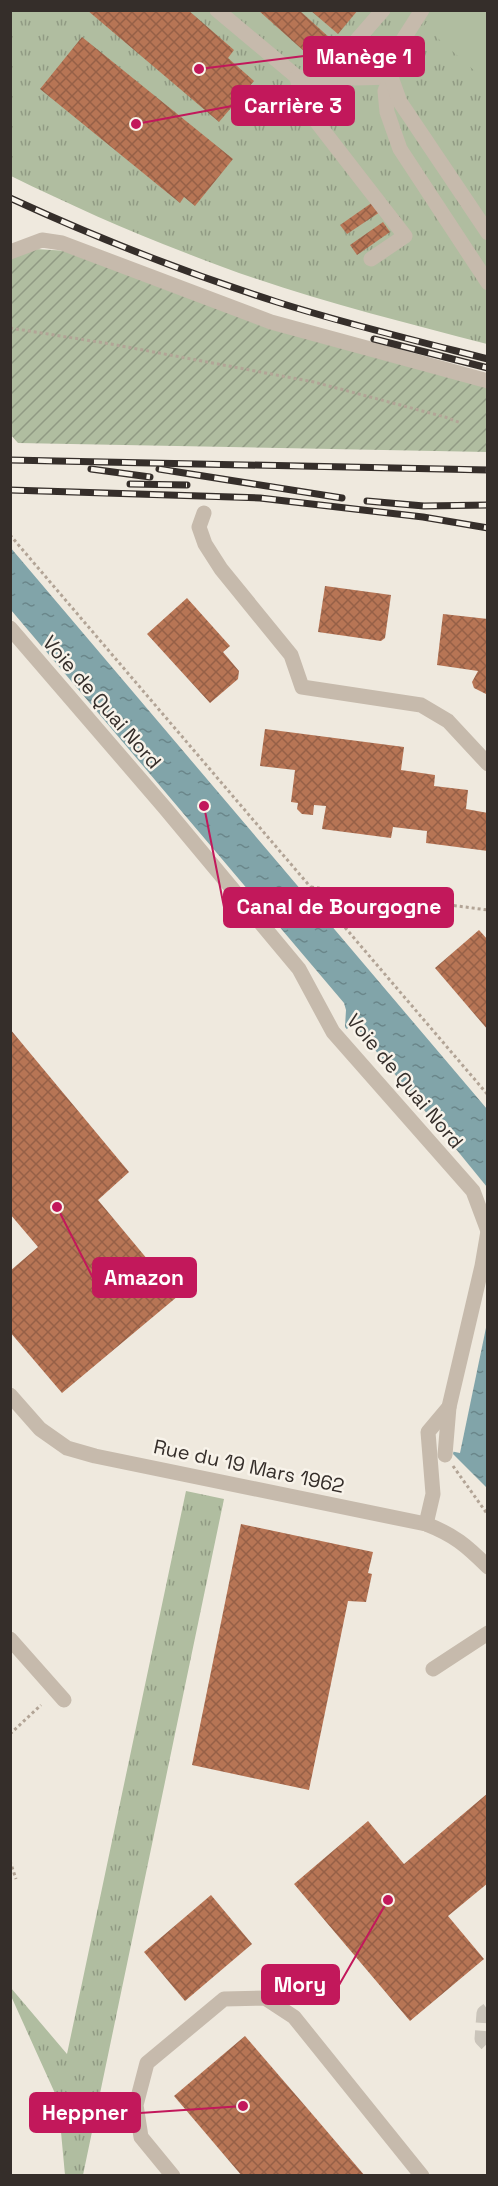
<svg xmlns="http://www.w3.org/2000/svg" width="498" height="2186" font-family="'Space Grotesk',sans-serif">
<defs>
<pattern id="grass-tufts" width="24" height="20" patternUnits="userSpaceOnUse" patternTransform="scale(1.5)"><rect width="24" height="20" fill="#b0bda0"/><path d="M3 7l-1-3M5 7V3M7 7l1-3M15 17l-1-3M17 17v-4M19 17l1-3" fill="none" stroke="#909a83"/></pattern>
<pattern id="garden-furrows" width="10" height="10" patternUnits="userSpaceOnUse" patternTransform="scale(1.5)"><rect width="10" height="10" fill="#b0bda0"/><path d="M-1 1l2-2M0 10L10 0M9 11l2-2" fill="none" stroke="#909a83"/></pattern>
<pattern id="water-ripples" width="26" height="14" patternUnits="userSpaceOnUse" patternTransform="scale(1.5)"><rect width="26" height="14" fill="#81a4a9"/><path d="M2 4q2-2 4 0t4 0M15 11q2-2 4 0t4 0" fill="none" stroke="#6a868a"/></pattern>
<pattern id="building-cross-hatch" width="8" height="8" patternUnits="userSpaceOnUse" patternTransform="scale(1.5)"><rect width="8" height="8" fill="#b77555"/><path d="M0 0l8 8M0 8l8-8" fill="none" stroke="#966047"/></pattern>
</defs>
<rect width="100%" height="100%" fill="#efe9de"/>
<!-- grass -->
<g fill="url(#grass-tufts)">
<path d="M10 11H487V344C386 318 283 292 186 253 126 230 68 204 11 176Z"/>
<path d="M186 1491 224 1499 83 2175H65L58 2100 11 1996V1988L67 2054Z"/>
</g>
<!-- garden -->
<path fill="url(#garden-furrows)" d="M35 249 69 251 487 385V452L18 443 10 434V258Z"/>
<!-- pitch -->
<path fill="#b0bda0" d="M435 10 487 11V82L424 26Z"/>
<!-- water -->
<g fill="url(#water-ripples)">
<path d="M10 547 487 1109V1198L345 1027 346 1010 344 1003 11 610Z"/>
<path d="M487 1292V1488L453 1454Z"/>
</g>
<!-- pier -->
<g fill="#efe9de">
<path d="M353 1023 487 1187 488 1201 345 1031Z"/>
<path d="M488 1289 487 1323 460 1453 450 1451 485 1291Z"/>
</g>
<!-- building -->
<g fill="url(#building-cross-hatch)">
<path d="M87 10H188L234 50 228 58 254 81 219 122Z"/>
<path d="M258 10H299L332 40 315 61Z"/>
<path d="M310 10H358L338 34Z"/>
<path d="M82 37 233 159 195 206 184 197 180 203 40 89Z"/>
<path d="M373 202 380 212 347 234 340 225Z"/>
<path d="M383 222 390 232 357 255 350 245Z"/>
<path d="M325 586 391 595 385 638 381 641 318 632Z"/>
<path d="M187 598 230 646 223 652 239 671 238 679 210 703 147 634Z"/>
<path d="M443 614 488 619V695L474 688 472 682 478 671 437 665Z"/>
<path d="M265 729 404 747 401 770 435 775 434 786 468 790 466 809 488 813V851L426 843 427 831 393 827 391 838 322 829 326 806 314 805 313 815 302 814 297 809 298 803 291 802 295 770 260 766Z"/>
<path d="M479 930 488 940V1030L435 968Z"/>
<path d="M10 1029 129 1172 98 1200 178 1296 62 1393 10 1332V1271L38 1247 10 1214Z"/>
<path d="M241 1524 373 1552 368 1573 372 1574 366 1602 348 1601 309 1790 192 1765Z"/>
<path d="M488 1793V1883L448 1916 484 1959 410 2021 294 1884 368 1821 404 1864Z"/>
<path d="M211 1895 252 1944 185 2001 144 1952Z"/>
<path d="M245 2036 313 2115 365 2176H242L174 2096Z"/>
</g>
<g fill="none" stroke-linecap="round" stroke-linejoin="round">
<!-- minor-tunnel -->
<path stroke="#cac4ba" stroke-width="15" stroke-dasharray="15 8" stroke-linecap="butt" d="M488 2010 484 2013 482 2039 488 2045"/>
<!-- path -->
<g stroke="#b2a496" stroke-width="3" stroke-dasharray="3 3" stroke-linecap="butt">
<path d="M10 328 111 344 314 382 445 417 461 423"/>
<path d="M10 535 488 1095"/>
<path d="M311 887 488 910"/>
<path d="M453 1466 488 1515"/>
<path d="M10 1734 41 1705"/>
<path d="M10 1861 16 1879"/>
</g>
<!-- minor -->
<g stroke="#c6baac" stroke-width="15">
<path d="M217 10 297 77 323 79 391 77"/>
<path d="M422 10 399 46 391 77 385 91 387 112 400 149 488 283"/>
<path d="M297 77 302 103 405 236 371 259"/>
<path d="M391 77 400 102 488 233"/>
<path d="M323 79 383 10"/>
<path d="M10 252 42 240 62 243 271 322 488 381"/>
<path d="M204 513 199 527 205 544 221 569 291 655 302 687 421 705 448 721 488 764"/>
<path d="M10 628 165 808 299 969 333 1032 473 1191 488 1231"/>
<path d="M10 1395 40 1429 67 1448 95 1456 426 1524C454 1535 466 1545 488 1567"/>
<path d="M445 1455 449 1407"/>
<path d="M426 1524 433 1494 428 1432 449 1407 482 1266 488 1231"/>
<path d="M10 1639 64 1700"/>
<path d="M433 1669 488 1633"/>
<path d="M173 2176 141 2137 136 2105 147 2063 224 1999 265 1998 294 2017 422 2176"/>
</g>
<!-- rail casing -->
<g stroke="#352e2a" stroke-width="7">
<g id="rail">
<path d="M10 198C97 238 186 273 277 302 346 324 417 341 488 359"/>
<path d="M374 339 488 368"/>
<path d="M10 460 488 470"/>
<path d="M91 469 150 477"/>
<path d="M159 469 342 498"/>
<path d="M130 484 187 485"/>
<path d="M10 490 260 498 423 517 488 528"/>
<path d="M367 501 424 506 488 505"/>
</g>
</g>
<!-- rail -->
<use href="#rail" stroke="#f8f3ea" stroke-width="4.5" stroke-dasharray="14" stroke-linecap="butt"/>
</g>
<g text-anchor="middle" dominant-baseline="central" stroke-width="5" stroke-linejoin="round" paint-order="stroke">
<!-- street labels -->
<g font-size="20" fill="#352e2a" stroke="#f8f3ea">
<text transform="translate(102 702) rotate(49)">Voie de Quai Nord</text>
<text transform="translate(405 1081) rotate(50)">Voie de Quai Nord</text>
<text transform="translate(249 1466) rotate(12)">Rue du 19 Mars 1962</text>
</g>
</g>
<!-- callouts -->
<path fill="none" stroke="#c2185b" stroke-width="2" d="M199 69L304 56M136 124L232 106M204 806L224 907M57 1207L93 1278M388 1900L339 1985M243 2106L140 2113"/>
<g fill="#c2185b" stroke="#f8f3ea" stroke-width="2">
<circle cx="199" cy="69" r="6"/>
<circle cx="136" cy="124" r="6"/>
<circle cx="204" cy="806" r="6"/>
<circle cx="57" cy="1207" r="6"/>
<circle cx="388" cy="1900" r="6"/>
<circle cx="243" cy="2106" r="6"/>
</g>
<g fill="#c2185b" stroke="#c2185b" stroke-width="2">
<rect x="304" y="37" width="120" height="39" rx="6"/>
<rect x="232" y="86" width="122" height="39" rx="6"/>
<rect x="224" y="888" width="229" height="39" rx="6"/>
<rect x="93" y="1258" width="103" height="39" rx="6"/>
<rect x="262" y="1965" width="77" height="39" rx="6"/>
<rect x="30" y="2093" width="110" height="39" rx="6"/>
</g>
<g font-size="21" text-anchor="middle" font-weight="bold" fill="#fff">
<text x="364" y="64">Manège 1</text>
<text x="293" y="113">Carrière 3</text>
<text x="339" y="914">Canal de Bourgogne</text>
<text x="144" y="1285">Amazon</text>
<text x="300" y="1992">Mory</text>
<text x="85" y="2120">Heppner</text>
</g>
<!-- border -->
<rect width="498" height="2186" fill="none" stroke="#352e2a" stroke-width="24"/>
</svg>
